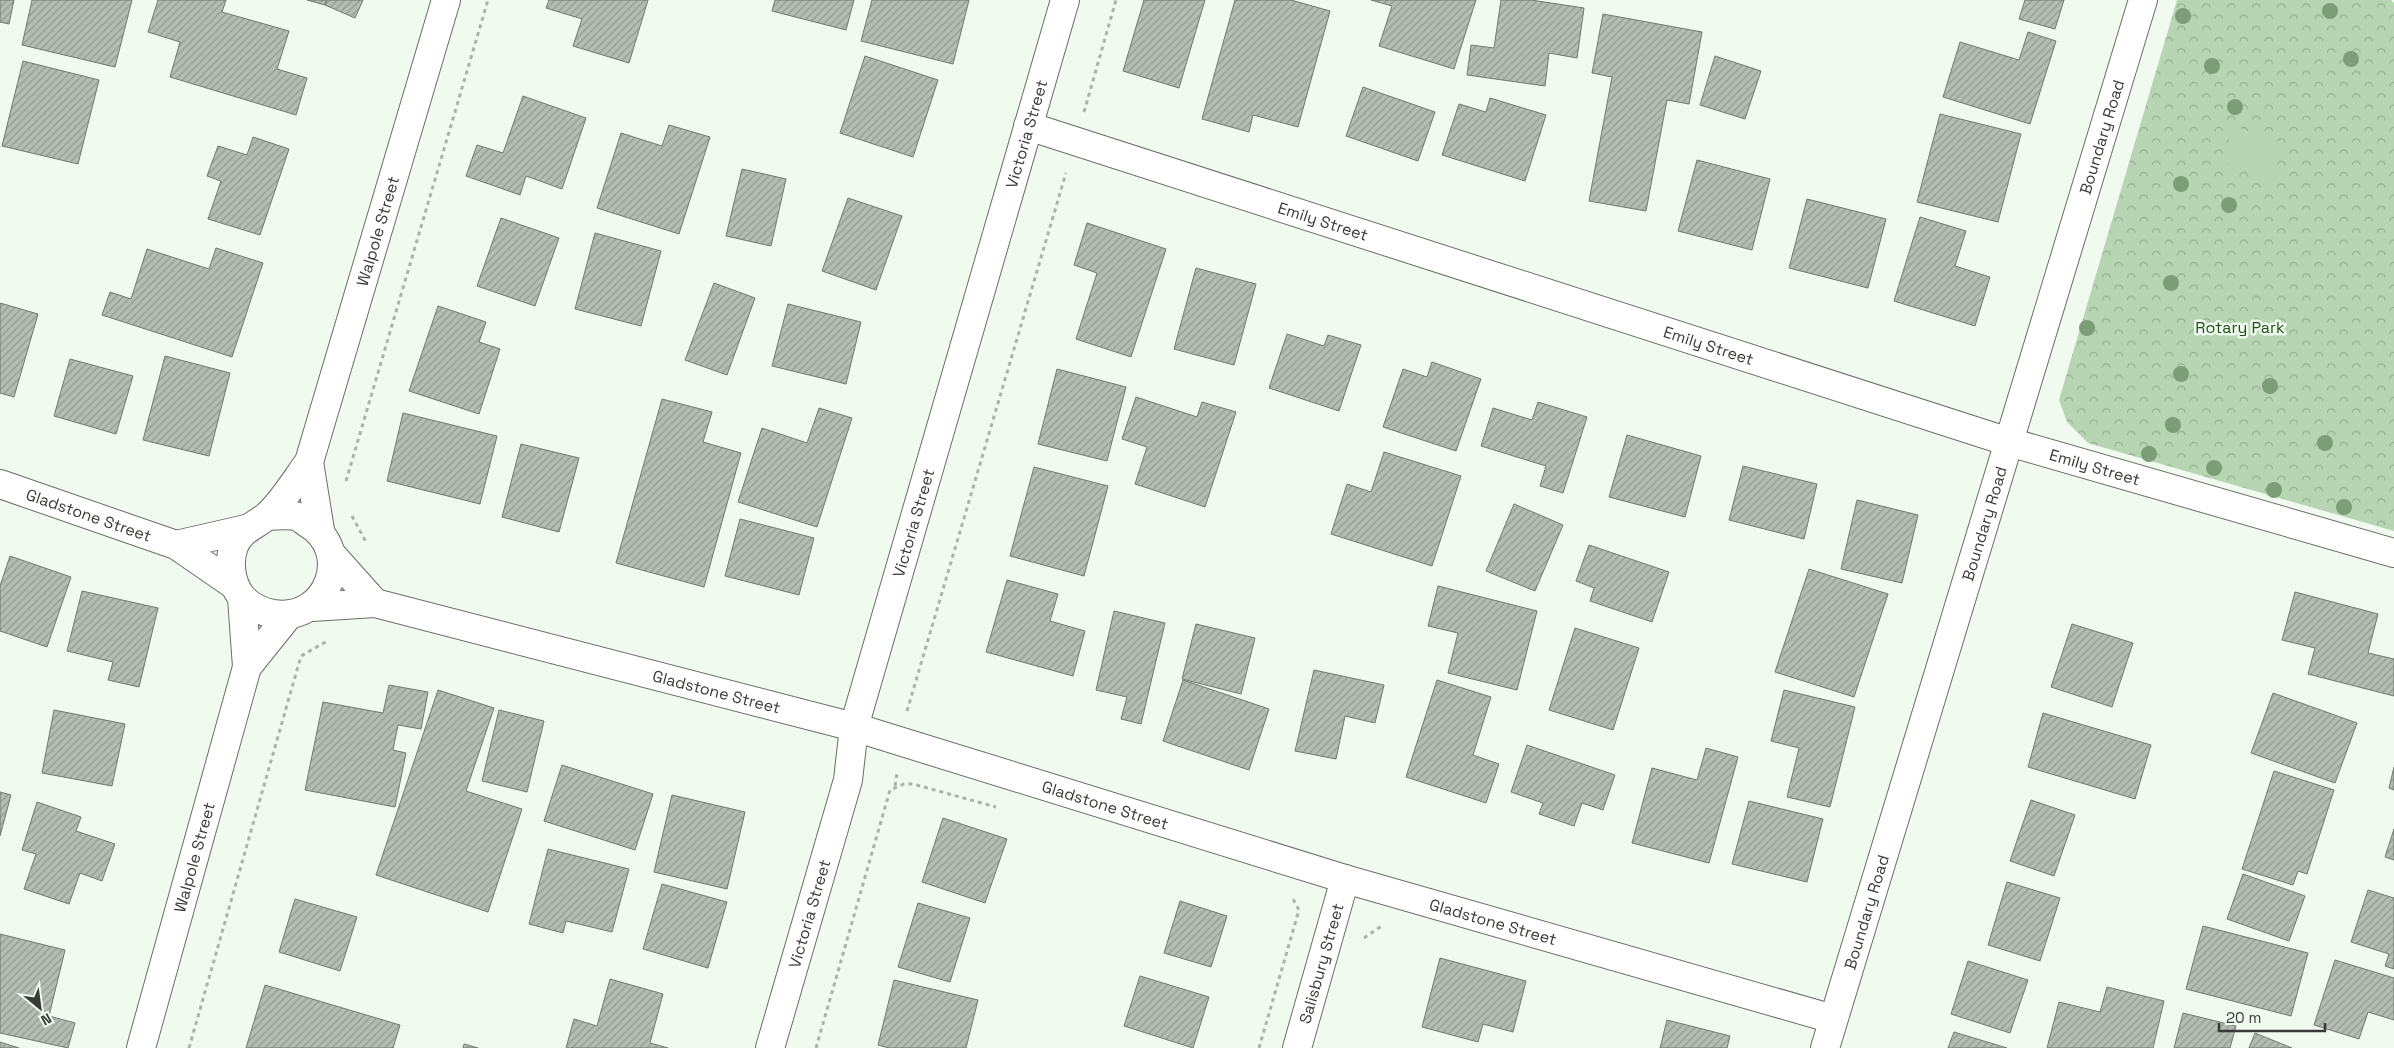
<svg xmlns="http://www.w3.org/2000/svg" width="2394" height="1048" font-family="'Space Grotesk',sans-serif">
<defs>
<pattern id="forest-crowns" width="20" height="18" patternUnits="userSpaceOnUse" patternTransform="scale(1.25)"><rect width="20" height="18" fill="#b7d5b3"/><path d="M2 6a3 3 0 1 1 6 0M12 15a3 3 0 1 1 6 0" fill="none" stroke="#96ae92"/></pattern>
<pattern id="building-hatch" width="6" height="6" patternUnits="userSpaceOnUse" patternTransform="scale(1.25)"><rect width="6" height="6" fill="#b3bdb2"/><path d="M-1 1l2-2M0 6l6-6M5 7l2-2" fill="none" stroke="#939b92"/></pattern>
</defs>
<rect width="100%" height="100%" fill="#f0faef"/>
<!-- forest -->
<path fill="url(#forest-crowns)" d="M2177 0H2391L2394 3V531L2088 443 2067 422 2059 400Z"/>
<!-- garden -->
<path fill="#b7d5b3" d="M2234 126 2285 144 2272 180 2221 162Z"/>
<!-- building -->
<g fill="url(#building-hatch)" stroke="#71796f">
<path d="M0 0H14L9 24 0 22Z"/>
<path d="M32 0H132L115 67 22 45Z"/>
<path d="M158 0H226L222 12 289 31 277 69 307 78 296 115 170 77 180 42 148 32Z"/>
<path d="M307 0H326L325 5Z"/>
<path d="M327 0H363L355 18 325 5Z"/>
<path d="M549 0H648L629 63 573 46 582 19 546 8Z"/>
<path d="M775 0H854L846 30 772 11Z"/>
<path d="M872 0H969L953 64 861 41Z"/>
<path d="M1144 0H1205L1179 88 1123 71Z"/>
<path d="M1235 0H1291L1330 11 1298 127 1253 115 1249 132 1202 119Z"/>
<path d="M1371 0H1476L1454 69 1379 46 1392 6Z"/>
<path d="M1501 0H1531L1584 8 1577 58 1549 53 1545 86 1467 75 1471 45 1494 48Z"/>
<path d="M2025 0H2064L2055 29 2019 19Z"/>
<path d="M1603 14 1702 32 1689 104 1667 100 1646 211 1589 201 1612 77 1592 73Z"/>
<path d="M2028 32 2056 41 2030 124 1943 97 1960 42 2019 60Z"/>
<path d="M865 56 938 80 913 157 840 133Z"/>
<path d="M1715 56 1761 71 1745 119 1700 105Z"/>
<path d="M23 61 99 80 78 164 2 146Z"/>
<path d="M1363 87 1435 112 1418 161 1346 136Z"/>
<path d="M523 96 586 118 562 189 526 176 520 195 466 176 477 145 503 153Z"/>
<path d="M1490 98 1546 115 1525 181 1442 155 1459 104 1486 112Z"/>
<path d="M1940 114 2021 134 1998 222 1917 202Z"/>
<path d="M669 125 710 137 679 234 597 208 621 133 662 146Z"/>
<path d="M253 137 289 149 260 235 208 219 221 181 207 176 218 146 247 155Z"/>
<path d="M1697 160 1770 179 1752 250 1678 231Z"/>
<path d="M742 169 786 179 771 246 726 236Z"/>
<path d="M848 198 902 216 876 290 822 271Z"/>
<path d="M1807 199 1886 219 1868 288 1789 268Z"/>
<path d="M1920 217 1966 231 1955 266 1990 277 1975 326 1894 301Z"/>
<path d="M501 218 559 238 535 306 477 286Z"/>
<path d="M1087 223 1166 249 1131 357 1076 339 1097 273 1074 265Z"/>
<path d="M595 233 661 251 641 326 575 309Z"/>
<path d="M216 248 263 263 232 357 102 315 110 292 131 299 147 249 209 269Z"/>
<path d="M1196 268 1256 284 1234 365 1174 349Z"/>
<path d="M714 283 755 298 727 375 685 360Z"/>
<path d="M0 303 38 314 14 397 0 393Z"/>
<path d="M788 304 861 322 846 384 772 366Z"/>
<path d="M438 306 486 322 479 342 500 349 479 414 409 391Z"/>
<path d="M1287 334 1324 346 1328 335 1361 345 1339 411 1269 388Z"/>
<path d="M165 356 230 373 209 456 143 440Z"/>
<path d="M70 359 133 376 116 434 54 416Z"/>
<path d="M1432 362 1481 379 1456 451 1383 427 1403 369 1427 377Z"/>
<path d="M1057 369 1126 387 1107 461 1038 444Z"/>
<path d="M1136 397 1197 417 1202 402 1236 412 1205 507 1135 484 1147 447 1122 439Z"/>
<path d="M662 399 712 412 703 442 741 453 704 587 616 563Z"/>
<path d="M1538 402 1587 417 1563 493 1540 486 1546 466 1481 446 1493 408 1532 420Z"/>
<path d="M819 408 852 418 817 527 738 502 762 428 807 443Z"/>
<path d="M403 413 497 436 480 504 387 481Z"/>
<path d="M1627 435 1701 456 1685 517 1609 497Z"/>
<path d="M521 444 579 458 559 532 502 517Z"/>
<path d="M1384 452 1461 476 1432 566 1331 534 1347 484 1371 492Z"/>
<path d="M1743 466 1817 484 1804 539 1729 520Z"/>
<path d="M1034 467 1108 486 1084 576 1010 556Z"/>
<path d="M1857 500 1918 515 1902 583 1841 569Z"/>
<path d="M1514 504 1563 525 1535 591 1486 571Z"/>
<path d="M740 519 814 538 799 595 725 576Z"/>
<path d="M1589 545 1669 572 1652 622 1590 601 1594 588 1576 581Z"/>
<path d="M10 556 71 577 47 647 0 631V586Z"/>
<path d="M1809 569 1888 594 1854 697 1775 672Z"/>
<path d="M1007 580 1058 594 1050 621 1085 631 1073 676 986 652Z"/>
<path d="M1438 586 1537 611 1517 690 1448 673 1458 633 1428 626Z"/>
<path d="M82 591 158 608 139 687 108 680 113 662 67 651Z"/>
<path d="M2295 592 2378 614 2368 653 2394 659V696L2308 674 2315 648 2282 640Z"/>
<path d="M1114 611 1165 623 1141 724 1121 719 1127 697 1096 690Z"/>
<path d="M1196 624 1255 638 1241 694 1182 679Z"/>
<path d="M2072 624 2133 643 2112 707 2051 687Z"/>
<path d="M1575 628 1639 648 1613 730 1549 710Z"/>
<path d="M1314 670 1384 685 1375 723 1345 716 1336 759 1295 751Z"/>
<path d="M1183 680 1269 709 1249 770 1163 741Z"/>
<path d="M1437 680 1491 697 1473 755 1499 764 1486 803 1406 777Z"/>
<path d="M389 685 428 692 421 729 398 725 393 750 406 753 395 807 305 790 323 702 383 713Z"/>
<path d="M438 690 494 708 466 791 522 809 488 912 376 875Z"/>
<path d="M1784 690 1855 707 1830 807 1787 797 1799 748 1771 741Z"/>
<path d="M2273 693 2357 723 2335 783 2251 753Z"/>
<path d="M54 710 125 724 112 786 42 773Z"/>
<path d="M499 710 544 721 527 792 482 781Z"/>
<path d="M2043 713 2151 745 2135 799 2028 767Z"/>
<path d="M1527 745 1615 775 1603 810 1582 803 1574 826 1539 814 1543 803 1511 792Z"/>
<path d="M1706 748 1738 757 1709 863 1632 843 1652 768 1697 780Z"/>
<path d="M562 765 653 794 635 850 544 821Z"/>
<path d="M2394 767V790L2389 788Z"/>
<path d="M2274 771 2334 790 2307 874 2298 871 2293 885 2242 869Z"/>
<path d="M0 792 11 795 0 836Z"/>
<path d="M672 795 745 812 727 889 654 872Z"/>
<path d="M2031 800 2075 815 2054 876 2010 861Z"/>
<path d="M1749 801 1823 819 1807 882 1732 864Z"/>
<path d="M37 802 81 817 76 831 115 844 102 881 80 873 69 904 24 889 36 854 22 850Z"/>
<path d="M943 818 1007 839 985 903 922 882Z"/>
<path d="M2394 829V860L2385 857Z"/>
<path d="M548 849 629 869 612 932 566 921 563 933 529 924Z"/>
<path d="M2243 874 2305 896 2289 941 2227 919Z"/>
<path d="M2007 882 2060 898 2040 961 1988 945Z"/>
<path d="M662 884 727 902 708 968 643 949Z"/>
<path d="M2368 890 2394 898V969L2385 966 2389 954 2351 942Z"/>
<path d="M295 899 357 917 340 971 279 952Z"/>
<path d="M1180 901 1227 916 1211 967 1164 953Z"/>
<path d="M918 903 970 918 950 982 898 967Z"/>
<path d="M2203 926 2308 953 2291 1016 2186 989Z"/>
<path d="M0 934 65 950 49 1016 75 1023 68 1048 0 1033Z"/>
<path d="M1440 958 1526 981 1513 1032 1483 1024 1478 1042 1422 1027Z"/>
<path d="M2335 960 2394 978V1020L2368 1012 2359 1039 2314 1025Z"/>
<path d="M1968 961 2028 980 2010 1033 1951 1014Z"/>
<path d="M1140 976 1209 997 1193 1048 1124 1026Z"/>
<path d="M610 979 663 994 650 1043 668 1048H566L574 1019 597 1026Z"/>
<path d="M894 980 978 1000 966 1048H889L878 1045Z"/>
<path d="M265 985 400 1025 393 1048H246Z"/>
<path d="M2107 987 2164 1001 2153 1048H2047L2059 1002 2100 1012Z"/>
<path d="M2183 1013 2236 1026 2230 1048H2174Z"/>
<path d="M1667 1020 1730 1036 1727 1048H1660Z"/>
<path d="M1954 1032 2007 1048H1948Z"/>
<path d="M2255 1033 2292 1048H2249Z"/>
<path d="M0 1042 19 1048H0Z"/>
<path d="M464 1044 478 1048H463Z"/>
</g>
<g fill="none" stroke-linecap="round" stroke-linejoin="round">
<!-- minor casing -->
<g stroke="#687066" stroke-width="30">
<g id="minor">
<path id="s1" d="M1028 126 2009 442 2394 553"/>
<path id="s2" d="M0 484 176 545 234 585"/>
<path d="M176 545 246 529"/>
<path d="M333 556 375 603"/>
<path id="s3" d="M312 607 375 603 854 727 1345 879 1833 1019"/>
<path id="s4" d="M770 1048 848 780 854 727 1065 0"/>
<path id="s5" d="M1297 1048 1345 879"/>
</g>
</g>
<!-- tertiary casing -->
<g stroke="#687066" stroke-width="30">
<g id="tertiary">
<path d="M309 462 320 530"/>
<path id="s6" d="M268 516C276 516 286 514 294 516 299 516 303 520 307 523 355 551 328 622 274 614 262 612 249 606 241 596 231 583 228 562 234 546 241 529 255 526 267 516 282 503 297 478 309 462L446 0"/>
<path d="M247 667 288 616"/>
<path id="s7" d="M141 1048 247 667 242 598"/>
<path id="s8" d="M1825 1048 2143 0"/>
</g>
</g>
<!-- path -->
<g stroke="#abb3aa" stroke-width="3" stroke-dasharray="4 4" stroke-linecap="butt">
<path d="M1084 112 1116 0"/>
<path d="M346 481 488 0"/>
<path d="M352 516 366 542"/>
<path d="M907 711 1066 173"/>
<path d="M895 786 897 774"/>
<path d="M1364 938 1383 925"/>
<path d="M189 1048 301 656 329 640"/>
<path d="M816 1048 890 790 904 784H913L996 807"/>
<path d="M1259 1048 1299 910 1292 897"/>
</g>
<!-- minor -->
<use href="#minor" stroke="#fff" stroke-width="28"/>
<!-- tertiary -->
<use href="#tertiary" stroke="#fff" stroke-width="28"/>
</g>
<!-- trees -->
<g fill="#7d9d78">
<circle cx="2330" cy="11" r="8"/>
<circle cx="2183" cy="16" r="8"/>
<circle cx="2351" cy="59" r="8"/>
<circle cx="2212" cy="66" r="8"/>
<circle cx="2235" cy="107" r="8"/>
<circle cx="2181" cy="184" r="8"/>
<circle cx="2229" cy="205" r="8"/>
<circle cx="2171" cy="283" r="8"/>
<circle cx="2087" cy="328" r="8"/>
<circle cx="2181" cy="374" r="8"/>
<circle cx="2270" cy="386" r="8"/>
<circle cx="2173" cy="425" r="8"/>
<circle cx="2325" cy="443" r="8"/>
<circle cx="2149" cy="454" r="8"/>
<circle cx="2214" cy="468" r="8"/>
<circle cx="2274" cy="490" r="8"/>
<circle cx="2344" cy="507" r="8"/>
</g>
<g text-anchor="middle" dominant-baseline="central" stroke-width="5" stroke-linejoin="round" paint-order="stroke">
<!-- street labels -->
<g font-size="16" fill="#383c37" stroke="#f0faef">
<text stroke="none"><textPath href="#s4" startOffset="950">Victoria Street</textPath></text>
<text stroke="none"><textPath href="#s8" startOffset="952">Boundary Road</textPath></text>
<text stroke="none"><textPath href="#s1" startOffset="310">Emily Street</textPath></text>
<text stroke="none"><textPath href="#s6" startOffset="624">Walpole Street</textPath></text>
<text stroke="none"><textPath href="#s1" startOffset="715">Emily Street</textPath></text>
<text stroke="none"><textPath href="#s1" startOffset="1120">Emily Street</textPath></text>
<text stroke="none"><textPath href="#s2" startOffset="94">Gladstone Street</textPath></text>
<text stroke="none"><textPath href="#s4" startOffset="545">Victoria Street</textPath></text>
<text stroke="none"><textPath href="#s8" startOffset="548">Boundary Road</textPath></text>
<text stroke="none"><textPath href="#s3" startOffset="416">Gladstone Street</textPath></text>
<text stroke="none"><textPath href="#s3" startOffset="821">Gladstone Street</textPath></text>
<text stroke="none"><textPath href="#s7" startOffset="198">Walpole Street</textPath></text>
<text stroke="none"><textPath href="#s8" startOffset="142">Boundary Road</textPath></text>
<text stroke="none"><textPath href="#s4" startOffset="140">Victoria Street</textPath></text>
<text stroke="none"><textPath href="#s3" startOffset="1226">Gladstone Street</textPath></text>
<text stroke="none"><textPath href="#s5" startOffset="88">Salisbury Street</textPath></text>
</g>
<!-- park labels -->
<g font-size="16" fill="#1f5117" stroke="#f0faef">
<text x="2240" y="327">Rotary Park</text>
</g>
</g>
<!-- north arrow -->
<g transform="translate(40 1008) rotate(151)" stroke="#f0faef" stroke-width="4" paint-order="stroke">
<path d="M0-4L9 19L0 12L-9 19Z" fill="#383c37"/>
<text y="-8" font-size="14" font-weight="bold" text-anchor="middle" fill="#383c37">N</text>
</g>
<!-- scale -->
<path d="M2219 1023v8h106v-8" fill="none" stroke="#383c37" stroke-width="2.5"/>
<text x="2226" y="1023" font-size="15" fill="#383c37" stroke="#f0faef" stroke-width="4" paint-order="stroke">20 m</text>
</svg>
